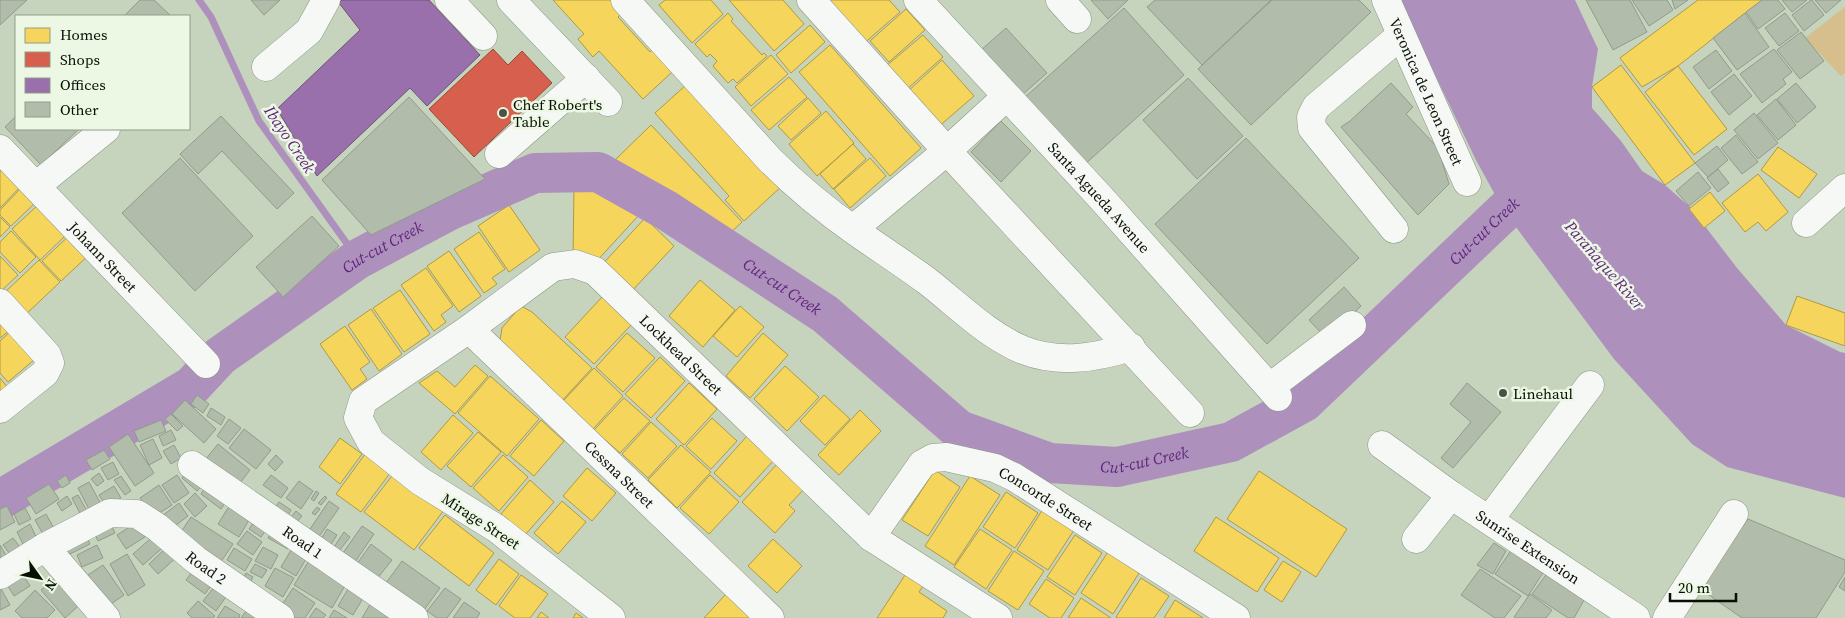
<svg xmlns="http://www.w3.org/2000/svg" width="1845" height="618" font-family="'Source Serif 4',serif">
<rect width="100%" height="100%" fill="#c6d3bd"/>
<!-- green -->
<path fill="#d6be8d" d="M1845 7V73L1841 76 1805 38Z"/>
<!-- water -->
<path fill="#ad90bc" d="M1399 0H1575L1598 49 1592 87V108L1621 141 1642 171 1665 185 1691 208 1737 268 1786 325 1840 352 1845 353V498L1727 467 1692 444 1614 359 1504 211 1476 160Z"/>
<!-- homes -->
<g fill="#f6d55c" stroke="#af9a42">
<path d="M553 0H614L624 11 618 17 650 52 652 50 672 72 643 99 599 51 593 57 578 39 584 34Z"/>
<path d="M665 0H711L723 14 692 43 659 5Z"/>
<path d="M729 0H783L804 24 774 51Z"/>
<path d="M828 0H889L900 12 862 45Z"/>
<path d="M1698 0H1762L1678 66 1642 87 1620 58Z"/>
<path d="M906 9 925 30 889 62 870 41Z"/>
<path d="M728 13 733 19 731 21 762 55 764 53 767 56 737 83 733 79 728 83 713 66 717 61 710 54 707 57 695 44Z"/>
<path d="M810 25 825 42 791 73 776 55Z"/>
<path d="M923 35 943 57 906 90 885 67Z"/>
<path d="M830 45 921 148 890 176 799 72Z"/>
<path d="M771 55 788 74 751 106 735 87Z"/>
<path d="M942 60 974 96 937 128 906 93Z"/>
<path d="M1621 65 1695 163 1665 185 1592 87Z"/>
<path d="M1678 66 1727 129 1694 155 1645 92Z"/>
<path d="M789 77 807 97 769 130 751 110Z"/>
<path d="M686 85 784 184 744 221 725 200 729 196 655 113Z"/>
<path d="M808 98 821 113 791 140 778 126Z"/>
<path d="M826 111 854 143 817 176 789 144Z"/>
<path d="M651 125 742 222 727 236 655 184 615 160Z"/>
<path d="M853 144 866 159 833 189 820 174Z"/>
<path d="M1778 147 1817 174 1799 198 1761 170Z"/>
<path d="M870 158 886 176 850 208 834 189Z"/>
<path d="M4 167 22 185 0 208V171Z"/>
<path d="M1758 174 1788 212 1766 231 1758 222 1745 232 1722 203Z"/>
<path d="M23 186 38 200 11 226 0 215V210Z"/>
<path d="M574 188H597L639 215 594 264 573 257Z"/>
<path d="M1710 192 1725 211 1704 228 1689 209Z"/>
<path d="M38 205 66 235 40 260 12 229Z"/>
<path d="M509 205 540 250 509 272 478 226Z"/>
<path d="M0 217 10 227 0 237Z"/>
<path d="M645 218 674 246 628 295 599 268Z"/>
<path d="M11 231 36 257 20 273 0 252V242Z"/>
<path d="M479 232 505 269 492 278 497 284 484 293 454 249Z"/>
<path d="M72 233 91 253 61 281 42 261Z"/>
<path d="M449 251 481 296 459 312 427 266Z"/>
<path d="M0 256 18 275 0 292Z"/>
<path d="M39 260 60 282 23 317 2 295Z"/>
<path d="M426 268 453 306 441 315 446 322 434 331 401 285Z"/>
<path d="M700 280 735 310 703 347 669 316Z"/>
<path d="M400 290 430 334 404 352 373 308Z"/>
<path d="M1797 296 1845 313V346L1786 325Z"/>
<path d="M602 297 632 324 594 364 565 337Z"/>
<path d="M521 306 532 312 592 368 560 403 499 347 502 328Z"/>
<path d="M740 306 764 327 737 357 713 336Z"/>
<path d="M371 309 402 354 379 371 348 325Z"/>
<path d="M0 318 10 330 0 338Z"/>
<path d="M345 326 370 362 360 369 367 379 352 390 320 344Z"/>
<path d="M11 331 35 359 8 382 0 373V341Z"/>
<path d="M627 333 655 358 623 392 596 367Z"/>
<path d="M763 333 788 355 750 398 726 376Z"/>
<path d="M660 357 685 381 651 418 625 394Z"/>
<path d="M475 365 488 376 455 414 419 383 437 371 455 387Z"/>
<path d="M785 366 819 397 787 431 754 399Z"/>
<path d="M594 368 623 396 593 429 563 401Z"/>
<path d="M490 376 539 419 507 456 458 413Z"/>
<path d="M0 378 7 387 0 393Z"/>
<path d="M689 383 717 409 684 445 656 419Z"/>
<path d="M824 395 850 419 825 445 800 421Z"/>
<path d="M624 398 650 421 620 453 594 430Z"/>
<path d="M860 410 881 431 839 475 818 455Z"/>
<path d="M453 415 473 433 441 470 421 452Z"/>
<path d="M712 418 737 441 711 469 686 446Z"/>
<path d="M541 420 564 441 534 476 510 456Z"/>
<path d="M651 422 677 446 648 478 622 454Z"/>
<path d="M478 432 501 452 471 487 447 466Z"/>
<path d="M747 436 773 461 740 497 714 473Z"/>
<path d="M340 438 362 454 340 484 319 467Z"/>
<path d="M681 445 711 472 677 508 648 480Z"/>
<path d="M368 450 393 469 361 512 336 494Z"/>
<path d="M503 455 528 477 499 511 473 488Z"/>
<path d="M779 462 806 487 789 505 795 511 775 533 742 502Z"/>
<path d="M587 468 616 493 592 521 563 496Z"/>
<path d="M935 470 960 487 928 536 902 520Z"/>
<path d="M1259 471 1347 529 1316 577 1227 519Z"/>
<path d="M395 472 444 510 414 550 364 512Z"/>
<path d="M710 475 739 502 709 534 680 508Z"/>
<path d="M970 476 1000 495 954 565 925 546Z"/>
<path d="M530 480 554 502 525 535 501 514Z"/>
<path d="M1006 492 1038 513 1015 548 983 527Z"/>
<path d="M562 501 586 522 558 554 534 533Z"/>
<path d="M1043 509 1074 530 1048 570 1017 550Z"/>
<path d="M445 515 494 553 469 586 419 548Z"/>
<path d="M1216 517 1279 558 1257 592 1194 551Z"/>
<path d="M980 529 1012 550 986 589 954 567Z"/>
<path d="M1075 535 1102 553 1075 595 1047 577Z"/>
<path d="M773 539 802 566 777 593 748 566Z"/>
<path d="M1014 551 1044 571 1018 610 988 591Z"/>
<path d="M1108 552 1139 573 1113 614 1081 593Z"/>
<path d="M499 559 519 574 496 605 476 590Z"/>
<path d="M1283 561 1301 572 1282 602 1264 590Z"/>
<path d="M907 572 925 583 919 592 947 611 943 618H877Z"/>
<path d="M521 575 548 594 530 618H515L499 606Z"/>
<path d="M1141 578 1169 596 1154 618H1118L1116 617Z"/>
<path d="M1046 579 1074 598 1061 618H1050L1029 604Z"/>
<path d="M726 594 752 618H704Z"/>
<path d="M1081 598 1111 618H1068Z"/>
<path d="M1175 600 1203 618H1164Z"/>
<path d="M541 612 549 618H537Z"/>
<path d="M576 613 583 618H573Z"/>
</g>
<!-- shops -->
<path fill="#d6604d" stroke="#984837" d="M493 49 508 65 522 51 552 83 474 157 429 109Z"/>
<!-- offices -->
<path fill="#9970ab" stroke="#6e5379" d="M342 0H429L480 55 427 106 410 88 317 176 277 109 360 30 339 3Z"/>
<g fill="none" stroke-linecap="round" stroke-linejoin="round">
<!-- stream -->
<path stroke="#ad90bc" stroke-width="7" d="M199 0 211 17 259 121 358 259"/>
<!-- river -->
<path stroke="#ad90bc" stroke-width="40" id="s1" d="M0 500 192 386 220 356 358 259 448 211 535 173 598 172 666 210 825 314 959 430 1050 463 1117 467 1231 442 1304 402 1534 183"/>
</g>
<!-- building -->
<g fill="#b2bcab" stroke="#919b8a">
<path d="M0 0H27L0 25Z"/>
<path d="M140 0H154L171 16H124Z"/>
<path d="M251 0H280L264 15Z"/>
<path d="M1091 0H1128L1108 19Z"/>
<path d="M1155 0H1271L1202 65 1147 7Z"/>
<path d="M1272 0H1359L1371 12 1251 125 1198 69Z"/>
<path d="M1586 0H1630L1647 32 1613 50Z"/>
<path d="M1632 0H1667L1673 10 1649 26Z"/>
<path d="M1672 0H1688L1675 9Z"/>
<path d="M1762 0H1778L1785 9 1758 29 1746 12Z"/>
<path d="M1782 0H1807L1792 12Z"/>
<path d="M1811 0H1812L1824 15 1804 31 1792 15Z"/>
<path d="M1815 0H1841L1826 13Z"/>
<path d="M1124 8 1184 75 1083 166 1023 99Z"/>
<path d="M1745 13 1769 47 1737 70 1713 38Z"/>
<path d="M1785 13 1799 31 1779 46 1765 28Z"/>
<path d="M1006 28 1047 73 1022 95 981 50Z"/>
<path d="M1801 32 1824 61 1800 79 1777 50Z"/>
<path d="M1774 49 1792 72 1783 79 1786 84 1762 103 1740 74Z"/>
<path d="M1716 50 1732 71 1709 89 1693 67Z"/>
<path d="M1734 74 1752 96 1729 115 1711 92Z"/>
<path d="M1188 78 1243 136 1197 179 1143 120Z"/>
<path d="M1391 83 1413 107 1406 114 1438 148 1449 184 1418 215 1341 127 1350 121Z"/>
<path d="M1796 83 1816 107 1797 123 1777 99Z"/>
<path d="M409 97 485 179 371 235 322 180Z"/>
<path d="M1776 99 1796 125 1778 140 1757 115Z"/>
<path d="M1754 113 1778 143 1758 159 1734 130Z"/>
<path d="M16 116V129H79L41 165 5 127Z"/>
<path d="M221 116 294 193 277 209 222 151 198 174 180 154Z"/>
<path d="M1001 121 1031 151 1001 182 971 152Z"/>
<path d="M1736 135 1758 162 1742 174 1721 148Z"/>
<path d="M1246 138 1359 258 1267 344 1155 224Z"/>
<path d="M1717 146 1728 160 1708 177 1695 163Z"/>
<path d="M180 158 253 236 195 291 122 213Z"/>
<path d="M1718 169 1729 183 1718 192 1707 178Z"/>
<path d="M1698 172 1711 188 1689 206 1676 191Z"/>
<path d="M312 216 339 246 283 297 256 267Z"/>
<path d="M1344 287 1361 306 1327 339 1309 320Z"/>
<path d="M1467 383 1501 412 1453 468 1441 458 1471 422 1450 404Z"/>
<path d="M197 395 209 404 203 413 191 404Z"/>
<path d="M185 400 216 429 204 443 172 414Z"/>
<path d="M211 408 225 417 221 425 207 416Z"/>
<path d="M171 414 183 426 177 431 165 419Z"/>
<path d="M229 419 241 428 228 444 217 436Z"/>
<path d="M161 420 166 431 139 442 134 431Z"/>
<path d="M244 429 271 450 256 469 229 448Z"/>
<path d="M171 430 176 440 163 446 159 436Z"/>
<path d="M128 434 154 473 135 486 109 447Z"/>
<path d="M153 439 162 458 149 465 140 445Z"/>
<path d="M218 444 250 470 237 487 205 460Z"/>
<path d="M174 445 181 458 171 464 163 451Z"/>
<path d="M104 450 110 459 92 470 86 460Z"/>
<path d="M276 455 283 462 275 471 268 464Z"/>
<path d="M113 462 119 474 108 480 101 468Z"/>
<path d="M192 465 208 478 197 491 182 478Z"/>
<path d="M99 473 104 481 97 486 91 479Z"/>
<path d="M66 475 70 483 62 488 57 481Z"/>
<path d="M177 475 189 493 174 503 162 485Z"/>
<path d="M271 475 288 488 281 498 263 485Z"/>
<path d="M121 476 131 491 125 495 114 480Z"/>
<path d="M299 481 313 491 301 509 286 498Z"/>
<path d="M89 482 103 508 92 515 78 488Z"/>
<path d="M209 482 229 497 221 509 201 494Z"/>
<path d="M49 484 59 499 36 514 26 498Z"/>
<path d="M159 485 172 505 153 517 140 498Z"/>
<path d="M114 486 121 498 106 506 99 495Z"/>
<path d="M316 491 319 493 314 501 311 499Z"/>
<path d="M195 493 207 506 195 517 184 504Z"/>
<path d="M78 495 87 511 81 515 72 498Z"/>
<path d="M67 496 72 504 62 511 57 503Z"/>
<path d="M325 496 327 498 321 505 318 503Z"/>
<path d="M235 497 255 510 239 537 218 524Z"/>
<path d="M329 501 339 508 318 538 308 532Z"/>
<path d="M279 502 291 510 287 517 275 508Z"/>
<path d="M179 503 188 516 167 532 158 519Z"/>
<path d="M7 506 15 522 0 530V509Z"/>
<path d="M317 507 320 509 315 515 312 513Z"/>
<path d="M25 508 31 519 19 525 14 514Z"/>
<path d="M296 511 302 516 296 523 290 518Z"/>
<path d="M46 514 55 530 44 536 35 520Z"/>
<path d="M258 516 271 523 261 537 249 529Z"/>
<path d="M191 517 233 544 218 566 177 538Z"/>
<path d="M108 518 115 533 98 541 91 526Z"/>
<path d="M142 519 151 533 126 549 117 535Z"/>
<path d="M1748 519 1845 560V572L1816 618H1742L1699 588Z"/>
<path d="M30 524 37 539 24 546 17 532Z"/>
<path d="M275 526 295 536 288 549 268 538Z"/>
<path d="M362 526 374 534 355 562 343 553Z"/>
<path d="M327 529 337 535 330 546 320 541Z"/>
<path d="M84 531 90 544 58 560Z"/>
<path d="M247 531 262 542 253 555 237 544Z"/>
<path d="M158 532 168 543 143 565 133 554Z"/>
<path d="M344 532 350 537 339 551 334 547Z"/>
<path d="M13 538 20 547 10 554 3 545Z"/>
<path d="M297 540 312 549 296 576 281 567Z"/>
<path d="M1494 543 1506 551 1493 574 1477 565Z"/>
<path d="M170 544 179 555 158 574 149 564Z"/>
<path d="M371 544 392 560 376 580 356 565Z"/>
<path d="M0 545 7 557 0 562Z"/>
<path d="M97 545 103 558 82 567 77 555Z"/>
<path d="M1514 546 1546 568 1528 596 1495 574Z"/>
<path d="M263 547 278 555 271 569 255 561Z"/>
<path d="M234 548 252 559 245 571 227 560Z"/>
<path d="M127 554 145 585 128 596 110 564Z"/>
<path d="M313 554 350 577 332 608 294 585Z"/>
<path d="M402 561 440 588 424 610 386 583Z"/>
<path d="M255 564 267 570 262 578 250 572Z"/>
<path d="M103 565 124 595 105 608 85 577Z"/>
<path d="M196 567 215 580 205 594 186 580Z"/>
<path d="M19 568 30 586 14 596 3 578Z"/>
<path d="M275 568 294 578 283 597 265 586Z"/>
<path d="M1551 568 1588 593 1574 618H1568L1532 594Z"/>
<path d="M1480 569 1521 596 1504 618H1495L1461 595Z"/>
<path d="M60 573 84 601 65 618 41 590Z"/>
<path d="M246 573 253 577 250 583 243 579Z"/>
<path d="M1845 577V591L1839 587Z"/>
<path d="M354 579 369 588 353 615 338 606Z"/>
<path d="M218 582 230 591 216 611 203 601Z"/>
<path d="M0 587 10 605 0 610Z"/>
<path d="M293 588 315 603 305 618H289L278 611Z"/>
<path d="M445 588 461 599 447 618H437L427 611Z"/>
<path d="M35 590 55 610 47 618H22L15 611Z"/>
<path d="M1530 594 1552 610 1546 618H1516L1514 617Z"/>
<path d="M375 596 396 618H362Z"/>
<path d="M198 601 215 616 213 618H192L187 613Z"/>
<path d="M464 602 480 613 477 618H453Z"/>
<path d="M225 606 240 615 239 618H217Z"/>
<path d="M249 607 262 618H241Z"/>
<path d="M316 608 326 615 323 618H309Z"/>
<path d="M334 610 347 618H329Z"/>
</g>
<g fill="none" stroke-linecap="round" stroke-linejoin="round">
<!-- minor casing -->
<g stroke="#8d9787" stroke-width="29">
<g id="minor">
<path d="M449 0 483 36"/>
<path d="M511 0 608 102"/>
<path d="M625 0 770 160C796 186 825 210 855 231 879 248 904 264 927 281 958 305 987 335 1023 350 1059 364 1095 358 1131 347"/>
<path d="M811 0 947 151 1190 413"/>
<path id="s2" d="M918 0 1102 199 1278 397"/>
<path d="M1060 0 1077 19"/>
<path id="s3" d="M1386 0 1467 182"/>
<path d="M266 67 309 31 326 0"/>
<path id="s4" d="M0 149 206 364"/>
<path d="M499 154 586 78"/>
<path d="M36 186 106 129"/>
<path d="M1806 223 1845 188"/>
<path d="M853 229 947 151 1006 97"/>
<path d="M1394 229 1312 128 1311 117 1316 107 1401 35"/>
<path d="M0 303 47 355 50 363 45 373 0 409"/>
<path id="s5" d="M469 329 770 618"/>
<path d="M1270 387 1352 325"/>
<path id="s6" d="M1382 445 1451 495 1636 618"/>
<path id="s7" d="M192 465 414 618"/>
<path d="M1489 520 1590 385"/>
<path id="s8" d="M871 537 922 464 933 458 946 457 995 468 1014 477 1236 618"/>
<path d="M1416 539 1451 495"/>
<path d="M45 547 106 618"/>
<path id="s9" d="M0 575 45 547 110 513 137 514 157 527 196 560 280 618"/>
<path id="s10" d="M611 618 496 528 420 481 371 442 358 418 363 401 469 329 553 267 575 264 595 271 871 537 998 618"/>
<path d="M1667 618 1734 514"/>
</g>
</g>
<!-- minor -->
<use href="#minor" stroke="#f6f8f5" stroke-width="28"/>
</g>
<!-- markers -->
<g fill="#4a5445" stroke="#ecf8e4" stroke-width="2">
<circle cx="503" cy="113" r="5"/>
<circle cx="1503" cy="393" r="5"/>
</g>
<g text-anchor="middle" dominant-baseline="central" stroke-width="5" stroke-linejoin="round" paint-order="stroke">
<!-- street labels -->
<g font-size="15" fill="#081004" stroke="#ecf8e4">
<text stroke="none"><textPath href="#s3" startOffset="100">Veronica de Leon Street</textPath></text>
<text stroke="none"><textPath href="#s2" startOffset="268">Santa Agueda Avenue</textPath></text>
<text stroke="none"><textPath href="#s4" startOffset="149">Johann Street</textPath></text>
<text stroke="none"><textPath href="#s10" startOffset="739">Lockhead Street</textPath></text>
<text stroke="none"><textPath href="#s5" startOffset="209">Cessna Street</textPath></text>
<text stroke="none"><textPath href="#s8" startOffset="224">Concorde Street</textPath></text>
<text transform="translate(481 521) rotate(33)">Mirage Street</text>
<text stroke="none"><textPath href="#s7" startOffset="135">Road 1</textPath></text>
<text stroke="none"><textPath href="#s6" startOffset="178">Sunrise Extension</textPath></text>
<text stroke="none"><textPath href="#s9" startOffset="241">Road 2</textPath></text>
</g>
<!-- poi labels -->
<g font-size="15" fill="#081004" stroke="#ecf8e4" text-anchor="start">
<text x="513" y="104">Chef Robert's<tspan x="513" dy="17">Table</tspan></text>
<text x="1513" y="393">Linehaul</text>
</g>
<!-- water labels -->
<g font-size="16" font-style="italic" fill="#5f257c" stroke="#ecf8e4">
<text transform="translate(290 139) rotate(56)">Ibayo Creek</text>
<text stroke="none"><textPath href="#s1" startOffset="1750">Cut-cut Creek</textPath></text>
<text stroke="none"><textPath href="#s1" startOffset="460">Cut-cut Creek</textPath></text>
<text transform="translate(1605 265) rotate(49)">Parañaque River</text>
<text stroke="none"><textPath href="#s1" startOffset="910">Cut-cut Creek</textPath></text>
<text stroke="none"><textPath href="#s1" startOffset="1330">Cut-cut Creek</textPath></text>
</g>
</g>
<!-- legend -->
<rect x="15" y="15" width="175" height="115" fill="#ecf8e4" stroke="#919b8a"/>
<rect x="25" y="28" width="25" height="15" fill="#f6d55c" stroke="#919b8a"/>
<text x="60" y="40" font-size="15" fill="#081004">Homes</text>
<rect x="25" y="52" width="25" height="15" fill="#d6604d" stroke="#919b8a"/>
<text x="60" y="65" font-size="15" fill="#081004">Shops</text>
<rect x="25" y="78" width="25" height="15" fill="#9970ab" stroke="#919b8a"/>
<text x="60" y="90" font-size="15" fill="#081004">Offices</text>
<rect x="25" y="102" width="25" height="15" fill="#b2bcab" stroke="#919b8a"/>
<text x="60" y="115" font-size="15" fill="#081004">Other</text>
<!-- north arrow -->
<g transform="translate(40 578) rotate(123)" stroke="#ecf8e4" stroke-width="4" paint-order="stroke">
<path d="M0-4L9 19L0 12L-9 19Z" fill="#081004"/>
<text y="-8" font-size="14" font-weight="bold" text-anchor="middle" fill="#081004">N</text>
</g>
<!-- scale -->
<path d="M1670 593v8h66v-8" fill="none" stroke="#081004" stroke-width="2.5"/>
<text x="1678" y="593" font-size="15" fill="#081004" stroke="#ecf8e4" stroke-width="4" paint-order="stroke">20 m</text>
</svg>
